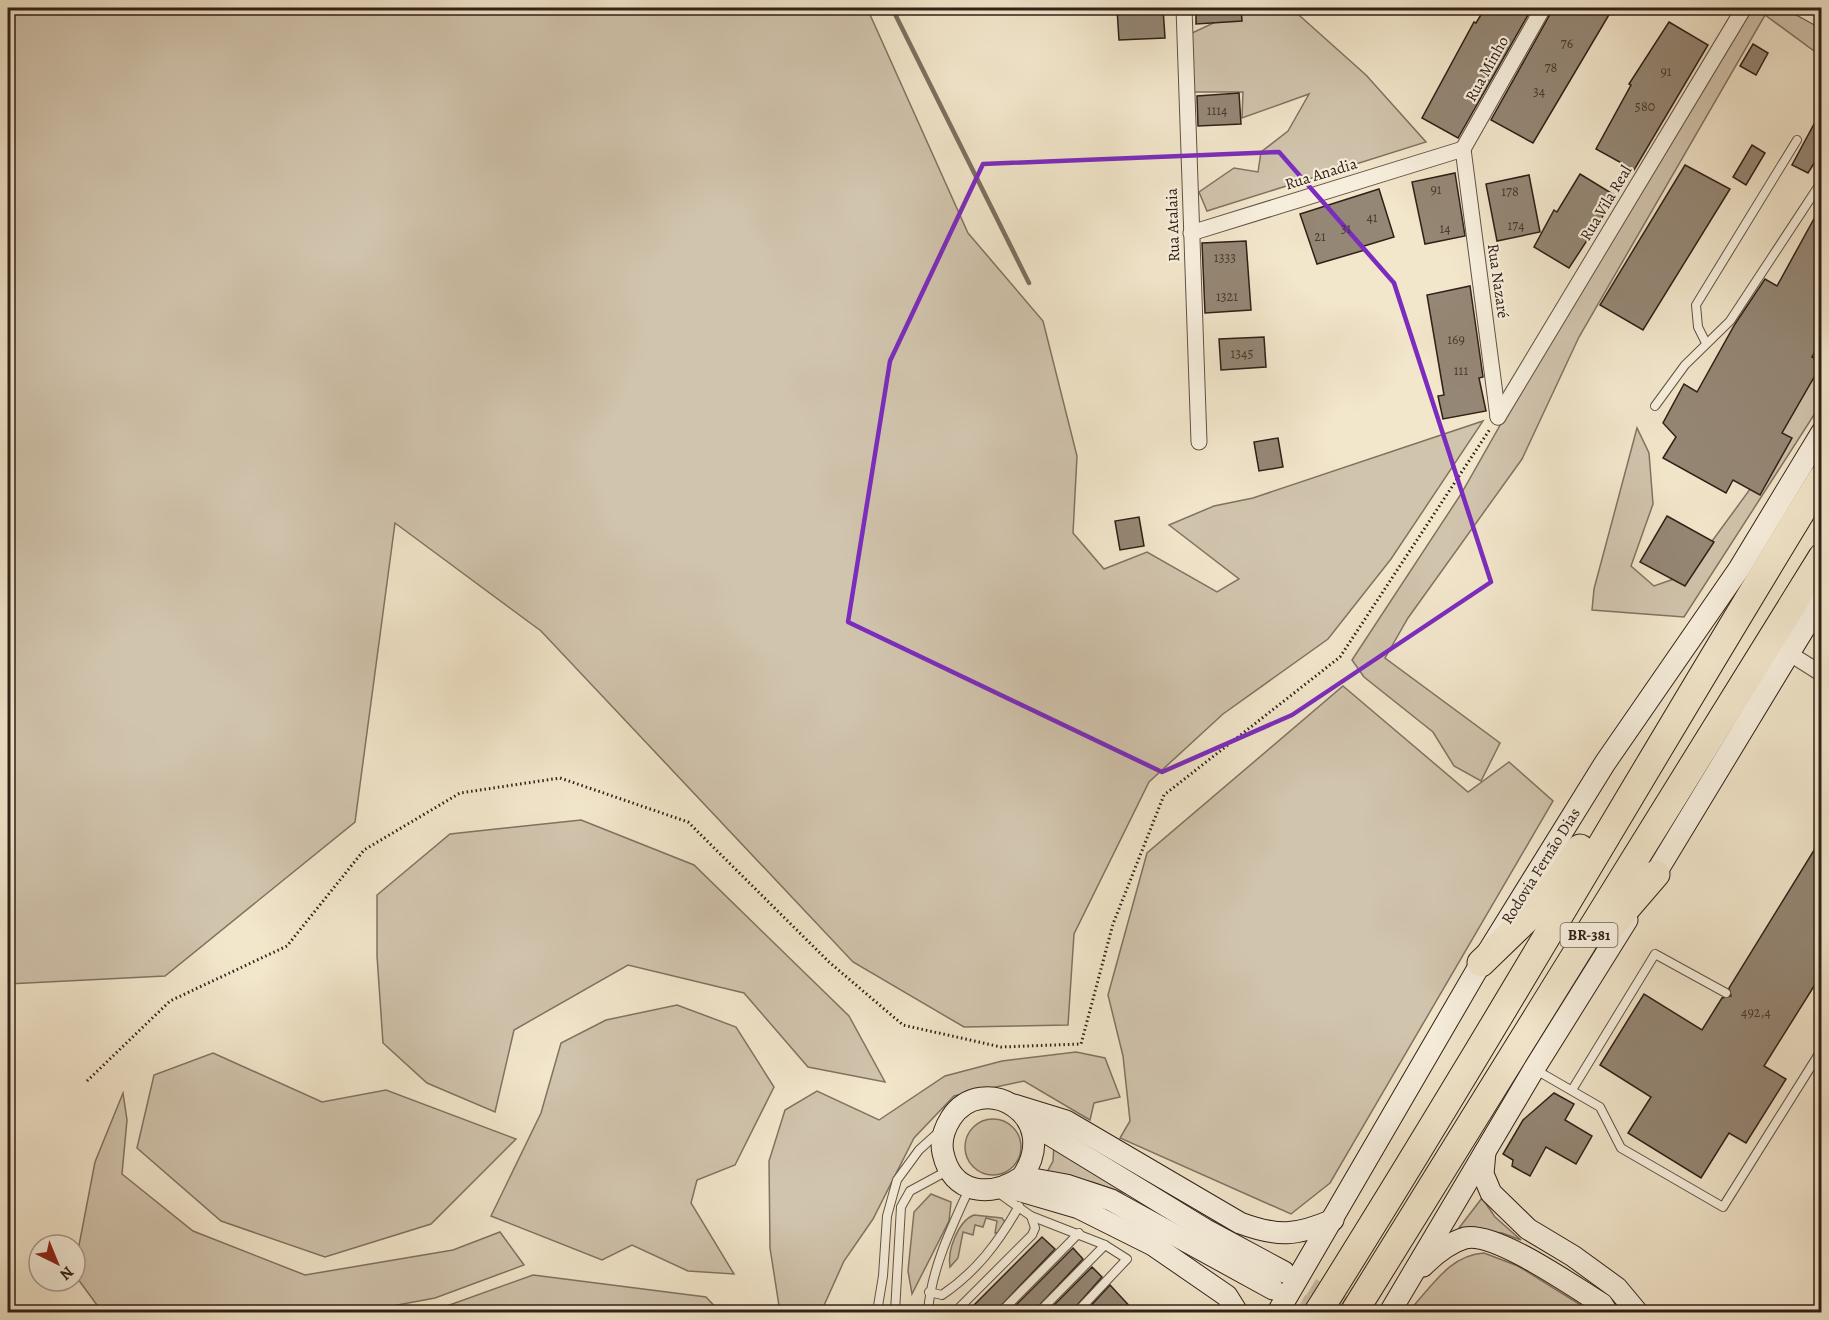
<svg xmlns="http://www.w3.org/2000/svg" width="1829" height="1320" font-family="Alegreya,serif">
<rect width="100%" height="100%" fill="#f2e6cb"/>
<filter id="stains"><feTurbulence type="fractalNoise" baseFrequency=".00333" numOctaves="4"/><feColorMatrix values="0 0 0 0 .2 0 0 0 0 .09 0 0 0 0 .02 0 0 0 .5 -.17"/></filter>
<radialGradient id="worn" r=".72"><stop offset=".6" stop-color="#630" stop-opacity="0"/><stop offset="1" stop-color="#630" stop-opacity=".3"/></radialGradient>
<!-- green -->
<g fill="#d1c4ad" stroke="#817262" stroke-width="1.5">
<path d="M8 8H867L968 233 1043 321 1077 456 1073 533 1104 569 1147 552 1217 592 1239 579 1169 525 1214 506 1253 498 1483 421 1391 559 1328 639 1223 714 1149 782 1074 934 1068 1025 964 1027 853 962 541 631 395 523 355 822 165 976 8 984Z"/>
<path d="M1245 8H1291L1366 75 1426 142 1207 211 1199 192 1234 168 1258 172 1261 152 1288 131 1309 94 1242 118 1243 92H1192L1190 34Z"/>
<path d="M1743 8H1789L1821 27V56L1765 15 1579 337 1522 459 1408 618 1385 658 1500 743 1481 781 1454 766 1433 732 1364 677 1352 660 1461 494 1579 286Z"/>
<path d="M1821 350V404L1684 617 1592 610 1594 589 1637 428 1649 453 1653 504 1631 566 1654 586 1688 574 1756 481 1792 393Z"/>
<path d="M1343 686 1468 792 1509 762 1553 801 1330 1183 1291 1214 1120 1138 1130 1121 1123 1056 1108 995 1147 853Z"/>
<path d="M581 820 694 865 849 1016 885 1082 808 1067 744 993 628 965 514 1030 495 1112 427 1083 383 1043 377 956V895L450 834Z"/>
<path d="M677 1005 736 1027 774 1087 735 1165 697 1180 691 1203 734 1274 688 1271 632 1245 602 1260 491 1216 541 1113 561 1043 606 1020Z"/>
<path d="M1076 1052 1105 1058 1120 1097 1094 1103 1090 1120 1024 1081 954 1096 914 1138 873 1219 844 1261 821 1312H780L770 1248 769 1161 785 1110 817 1091 879 1120 945 1076 1002 1061Z"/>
<path d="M213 1053 322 1102 386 1090 516 1139 431 1224 325 1257 221 1221 137 1148 154 1075Z"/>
<path d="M123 1093 127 1120 122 1174 193 1231 305 1275 453 1250 500 1232 524 1265 435 1298 360 1312H102L75 1275V1266L95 1162Z"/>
<circle cx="993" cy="1147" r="28"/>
<path d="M1054 1144 1133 1196 1092 1182 1046 1174 1053 1161Z"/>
<path d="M931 1194 951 1202 949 1221 912 1294 908 1271 914 1212Z"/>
<path d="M1482 1198 1495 1217 1521 1240 1502 1233 1459 1228Z"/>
<path d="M974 1215 1002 1218 1005 1222 1000 1233H995L997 1221 986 1218 983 1227 975 1225 973 1235 963 1232 958 1258 950 1267C947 1251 958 1221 974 1215Z"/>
<path d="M1484 1253 1518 1266 1592 1312H1408C1431 1288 1449 1255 1484 1253Z"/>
<path d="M533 1275 706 1297 720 1312H430Z"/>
</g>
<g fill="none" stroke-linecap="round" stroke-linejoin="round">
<!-- stream -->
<path stroke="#7d6f5f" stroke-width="4.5" d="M892 8 1029 283"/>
</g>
<!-- building -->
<g fill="#958775" stroke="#312018" stroke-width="1.5">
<path d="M1163 8 1165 38 1119 40 1117 9Z"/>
<path d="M1196 8H1241L1242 21 1196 24Z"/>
<path d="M1485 8H1532L1458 138 1422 118 1474 22 1476 23Z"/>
<path d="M1553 9 1613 8 1533 143 1491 120Z"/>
<path d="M1669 22 1708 45 1634 170 1596 149 1631 85 1629 84Z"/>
<path d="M1753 44 1768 53 1756 75 1740 66Z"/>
<path d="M1239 93 1241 124 1198 126 1197 96Z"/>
<path d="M1821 111V152L1808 173 1792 165Z"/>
<path d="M1752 145 1765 153 1746 185 1733 177Z"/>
<path d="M1685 165 1730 189 1643 330 1600 305Z"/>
<path d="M1455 173 1465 236 1425 244 1412 182Z"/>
<path d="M1580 174 1616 196 1569 268 1534 247 1554 210 1557 212Z"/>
<path d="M1529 175 1540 232 1497 241 1486 184Z"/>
<path d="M1379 189 1394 237 1364 246 1365 250 1317 264 1300 214Z"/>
<path d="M1821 206V341L1812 357 1821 362V365L1782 433 1792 438 1760 495 1733 480 1726 493 1663 458 1676 437 1663 423 1684 384 1697 392 1735 324 1765 279 1777 286Z"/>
<path d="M1246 241 1251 310 1205 313 1202 243Z"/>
<path d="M1470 286 1483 377 1479 378 1486 411 1443 419 1438 396 1444 395 1427 295Z"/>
<path d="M1264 337 1266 367 1221 370 1219 339Z"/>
<path d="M1278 438 1283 467 1259 471 1254 442Z"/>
<path d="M1667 516 1714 542 1685 586 1640 562Z"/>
<path d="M1139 517 1144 546 1120 550 1115 521Z"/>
<path d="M1821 839V975L1764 1066 1786 1079 1746 1143 1729 1133 1701 1178 1628 1133 1651 1097 1600 1065 1644 994 1702 1030 1722 998 1731 996 1729 988Z"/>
<path d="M1554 1093 1574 1104 1565 1120 1592 1136 1576 1164 1546 1147 1530 1176 1512 1166 1513 1160 1503 1154 1523 1120Z"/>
<path d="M1042 1237 1055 1249 995 1312H967Z"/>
<path d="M1073 1248 1083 1259 1033 1312H1009Z"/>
<path d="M1092 1267 1102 1277 1071 1312H1047Z"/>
<path d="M1110 1285 1135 1312H1085Z"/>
</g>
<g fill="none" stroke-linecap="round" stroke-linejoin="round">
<!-- secondary-tunnel -->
<g stroke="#cbbea7" stroke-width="21" stroke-dasharray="21 10" stroke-linecap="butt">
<path d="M1284 1272 1351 1312"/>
<path d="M1273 1289 1314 1312"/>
</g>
<!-- service casing -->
<g stroke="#615245" stroke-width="10">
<g id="service">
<path d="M1706 343 1698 327 1696 305 1797 140"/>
<path d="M1655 406 1685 365 1730 321 1822 181"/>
<path d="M1536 1070 1600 1107 1621 1148 1723 1207 1822 1049"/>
<path d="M1572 1090 1655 954 1726 993"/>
<path d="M1000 1194 1031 1216 1105 1245 1127 1259 1077 1312"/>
<path d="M929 1292 942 1295C976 1272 999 1242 1019 1206"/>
<path d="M877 1312 883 1276 887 1216 897 1180 919 1150 940 1131"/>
<path d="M895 1312 901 1207 910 1191 947 1171"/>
<path d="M928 1312C931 1270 951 1228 969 1189"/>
<path d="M955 1312 1032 1235 1035 1228 1031 1216"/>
<path d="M1001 1312 1079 1233"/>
<path d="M1039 1312 1105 1245"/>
</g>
</g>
<!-- minor casing -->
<g stroke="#615245" stroke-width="17">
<g id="minor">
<path d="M1184 8 1199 442"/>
<path d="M1800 8 1822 20"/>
<path d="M1463 149 1498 417"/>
<path d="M1463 149 1543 8"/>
<path d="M1191 233 1463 149"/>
<path d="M1498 417 1744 8"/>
<path d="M1787 652 1822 674"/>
</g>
</g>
<!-- secondary casing -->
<g stroke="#312018" stroke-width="23">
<g id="secondary">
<path d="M1648 886 1822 599"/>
<path d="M1014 1105 1066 1121 1240 1223C1278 1237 1296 1236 1333 1220"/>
<path d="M1029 1122 1206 1230 1284 1272"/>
<path d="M1485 1152 1483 1174 1491 1193 1528 1229 1573 1256 1617 1288 1637 1312"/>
<path d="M1022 1177C1064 1115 982 1070 951 1118 944 1129 940 1140 943 1153 952 1195 991 1198 1022 1177L1066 1185 1111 1200 1273 1289"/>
<path d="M1007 1187 1079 1208 1153 1245 1227 1296 1237 1312"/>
<path d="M1423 1266C1435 1254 1448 1243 1465 1238 1495 1231 1574 1287 1602 1304L1607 1312"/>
<path d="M1278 1312 1481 963 1605 763 1739 569 1822 432"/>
<path d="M1390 1312 1534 1069 1627 920"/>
</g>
</g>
<!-- motorway casing -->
<g stroke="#312018" stroke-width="29">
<g id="motorway">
<path d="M1607 931 1656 874"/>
<path d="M1481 963 1539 907 1580 848"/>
<path d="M1318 1312C1491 1037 1652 755 1822 478"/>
<path d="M1354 1312 1822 557"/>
</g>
</g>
<!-- path -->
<path stroke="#312018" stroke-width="3" stroke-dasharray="1.5 3" stroke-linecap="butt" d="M87 1081 170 1001 287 946 364 850 460 793 560 778 688 822 829 962 903 1025 1001 1047 1081 1044 1113 924 1164 795 1340 657 1490 429"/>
<!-- service -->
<use href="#service" stroke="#f7efdd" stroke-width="8"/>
<!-- minor -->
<use href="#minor" stroke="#f7efdd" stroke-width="15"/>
<!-- secondary -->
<use href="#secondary" stroke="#f7efdd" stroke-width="21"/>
<!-- motorway -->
<use href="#motorway" stroke="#f2e6cb" stroke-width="27"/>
</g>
<!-- marked area -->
<path fill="none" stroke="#7b2cbf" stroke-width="4.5" stroke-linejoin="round" d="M1279 152 1394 283 1491 582 1292 715 1162 772 848 622 890 361 983 164Z"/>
<g text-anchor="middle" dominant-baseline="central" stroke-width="4.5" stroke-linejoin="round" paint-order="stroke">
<!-- number labels -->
<g font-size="14" fill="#4a3a2f">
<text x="1567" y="43">76</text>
<text x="1551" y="67">78</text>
<text x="1666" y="71">91</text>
<text x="1539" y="91">34</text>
<text x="1645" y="106">580</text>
<text x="1217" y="110">1114</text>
<text x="1436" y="189">91</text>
<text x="1510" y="191">178</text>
<text x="1372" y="217">41</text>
<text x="1516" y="225">174</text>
<text x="1346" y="228">31</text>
<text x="1445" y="228">14</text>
<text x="1320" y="236">21</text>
<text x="1225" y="257">1333</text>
<text x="1227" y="296">1321</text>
<text x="1456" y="339">169</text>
<text x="1242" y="353">1345</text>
<text x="1461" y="370">111</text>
<text x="1756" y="1012">492,4</text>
</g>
<!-- shield labels -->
<rect fill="#f7efdd" stroke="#6c5e53" stroke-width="1.5" x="1560.5" y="923" width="57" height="24" rx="4.5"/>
<g font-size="15" font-weight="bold" fill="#312018">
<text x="1589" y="935">BR-381</text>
</g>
<!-- street labels -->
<g font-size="16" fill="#312018" stroke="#f7efdd">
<text transform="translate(1487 69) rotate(-61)">Rua Minho</text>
<text transform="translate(1321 174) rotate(-17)">Rua Anadia</text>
<text transform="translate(1606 203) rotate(-59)">Rua Vila Real</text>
<text transform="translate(1173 225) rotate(-92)">Rua Atalaia</text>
<text transform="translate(1498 281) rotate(82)">Rua Nazaré</text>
<text transform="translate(1541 866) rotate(-58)">Rodovia Fernão Dias</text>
</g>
</g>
<!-- margin -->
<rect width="1829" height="1320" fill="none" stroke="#f2e6cb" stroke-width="30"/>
<rect x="9" y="9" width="1811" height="1302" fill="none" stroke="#312018" stroke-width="3"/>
<rect x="15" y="15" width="1799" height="1290" fill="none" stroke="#312018" stroke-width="1.5"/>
<!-- north arrow -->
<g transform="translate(57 1263) rotate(137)"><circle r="28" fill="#f7efdd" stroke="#a89c8e" stroke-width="1.5"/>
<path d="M0-4.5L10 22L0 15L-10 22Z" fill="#8f2418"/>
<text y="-9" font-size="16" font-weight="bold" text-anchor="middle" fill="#312018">N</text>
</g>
<rect width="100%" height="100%" filter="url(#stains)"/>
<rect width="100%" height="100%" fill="url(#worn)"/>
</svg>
